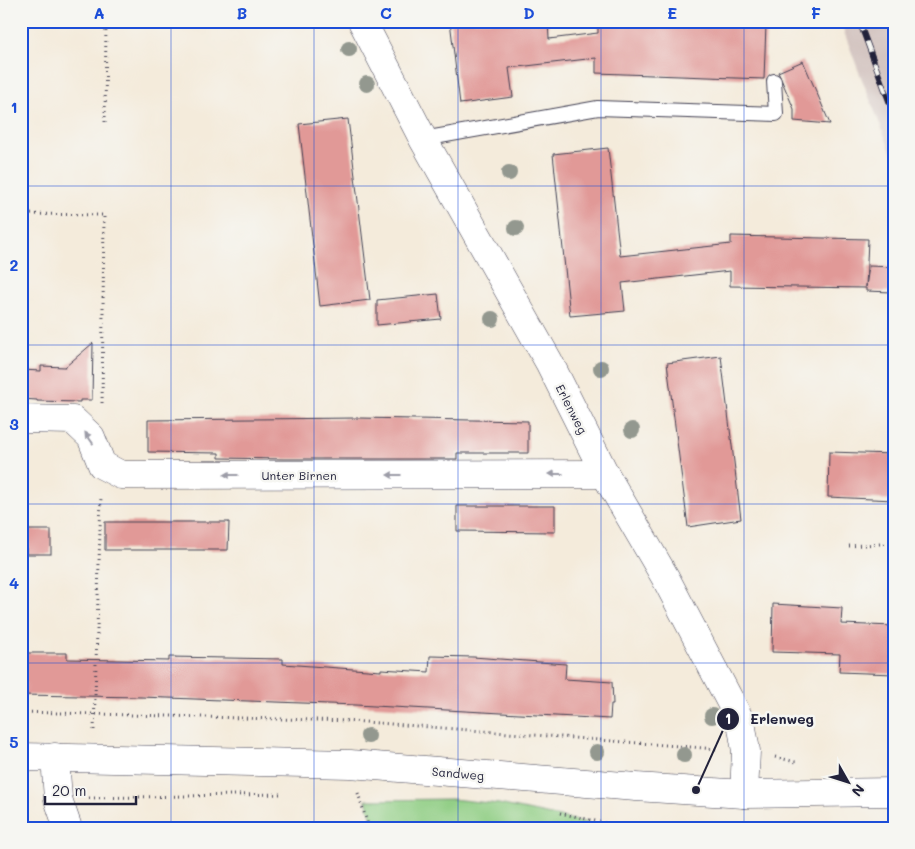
<svg xmlns="http://www.w3.org/2000/svg" width="915" height="849" font-family="Mali,sans-serif">
<rect width="100%" height="100%" fill="#f6f6f2"/>
<filter id="ink" filterUnits="userSpaceOnUse"><feTurbulence type="fractalNoise" baseFrequency=".02" numOctaves="2"/><feDisplacementMap in="SourceGraphic" scale="10" xChannelSelector="R" yChannelSelector="G"/><feConvolveMatrix kernelMatrix="1 2 1 2 8 2 1 2 1" color-interpolation-filters="sRGB"/></filter>
<filter id="wash" filterUnits="userSpaceOnUse"><feTurbulence type="fractalNoise" baseFrequency=".0096" numOctaves="4" result="noise"/><feDisplacementMap in="SourceGraphic" scale="20" xChannelSelector="R" yChannelSelector="G"/><feGaussianBlur stdDeviation="1.12" result="paint"/><feColorMatrix in="noise" values="0 0 0 0 0 0 0 0 0 0 0 0 0 0 0 0 0 1.4 0 .05"/><feComposite in="paint" operator="in"/></filter>
<g filter="url(#wash)">
<rect width="100%" height="100%" fill="#f4ebdb"/>
<!-- industrial -->
<path fill="#d0c0bc" d="M840 21H894V159L859 72Z"/>
<!-- green -->
<path fill="#8fcd83" stroke="#58785f" d="M452 799 499 804 612 828H375L366 800Z"/>
<g id="blocks">
<!-- building -->
<g fill="#e19997">
<path d="M450 21H548L549 39 598 33V21H694L766 24 764 79 596 73V58L509 68 513 97 460 104Z"/>
<path d="M803 61 819 98 830 124 794 121V109L778 72Z"/>
<path d="M348 119 370 300 320 306 299 124Z"/>
<path d="M608 148 620 256 731 244V236L868 239 866 287 869 266 893 267 892 292 866 291V288L730 286V271L622 283 625 311 570 316 553 154Z"/>
<path d="M438 294 441 319 377 325V300Z"/>
<path d="M93 343 92 400H80V402L37 401V400L21 399V370L41 371V366L65 367Z"/>
<path d="M721 356 741 519 688 527 667 363Z"/>
<path d="M358 418 528 421V453H457V459H283L219 458V453L148 452V420Z"/>
<path d="M829 452 894 454V500L828 497Z"/>
<path d="M457 506H555V532L457 531Z"/>
<path d="M105 522H229L228 550H105Z"/>
<rect x="26" y="530" width="25" height="24"/>
<path d="M773 604 842 608 841 624 894 626V674L839 672 840 654 772 652Z"/>
<path d="M21 653H67V659L169 661V657L283 659V664L381 671V669L429 672 430 656 473 657 566 664 565 679 612 682 613 704H611L610 719 356 705 141 697 21 695Z"/>
</g>
</g>
</g>
<g filter="url(#ink)">
<use href="#blocks" fill-opacity="0" stroke="#424053" stroke-width="1"/>
<g fill="none" stroke-linecap="round" stroke-linejoin="round">
<!-- service casing -->
<g stroke="#424053" stroke-width="16">
<path id="service" d="M423 139 598 108 776 114 774 81"/>
</g>
<!-- minor casing -->
<g stroke="#424053" stroke-width="29">
<g id="minor">
<path d="M362 21 423 139 549 362 605 474 665 577 741 722 746 751 744 794"/>
<path d="M21 419 73 420 91 437 102 465 121 475 605 474"/>
<path d="M55 757 58 799 68 828"/>
</g>
</g>
<!-- tertiary casing -->
<g stroke="#424053" stroke-width="29">
<path id="tertiary" d="M21 757 350 764 636 787 744 794 894 792"/>
</g>
<!-- path -->
<g stroke="#424053" stroke-width="3" stroke-dasharray="1 4" stroke-linecap="butt">
<path d="M105 122 106 21"/>
<path d="M21 214 104 215 102 406"/>
<path d="M849 546 894 543"/>
<path d="M21 712 352 721 717 749"/>
<path d="M94 730 101 496"/>
<path d="M775 757 796 762"/>
<path d="M358 793 369 828"/>
<path d="M89 798 281 794"/>
<path d="M560 813 626 828"/>
<path d="M810 828 889 824"/>
</g>
<!-- service -->
<use href="#service" stroke="#fff" stroke-width="14"/>
<!-- minor -->
<use href="#minor" stroke="#fff" stroke-width="28"/>
<!-- tertiary -->
<use href="#tertiary" stroke="#fff" stroke-width="28"/>
<!-- rail casing -->
<g stroke="#22223b" stroke-width="5.5">
<path id="rail" d="M859 21 894 115"/>
</g>
<!-- rail -->
<use href="#rail" stroke="#f6f6f2" stroke-width="4" stroke-dasharray="11" stroke-linecap="butt"/>
</g>
<!-- trees -->
<g fill="#93988f">
<circle cx="349" cy="49" r="8"/>
<circle cx="367" cy="84" r="8"/>
<circle cx="509" cy="173" r="8"/>
<circle cx="516" cy="228" r="8"/>
<circle cx="492" cy="319" r="8"/>
<circle cx="601" cy="368" r="8"/>
<circle cx="632" cy="430" r="8"/>
<circle cx="712" cy="716" r="8"/>
<circle cx="368" cy="736" r="8"/>
<circle cx="597" cy="752" r="8"/>
<circle cx="684" cy="755" r="8"/>
</g>
<!-- one-way arrows -->
<defs><path id="oneway-solid" d="M-6-.8H1V-3.2L6.5 0L1 3.2V.8H-6Z" transform="scale(1.25)"/></defs>
<g fill="#9c9ca7">
<use href="#oneway-solid" transform="translate(89 438) rotate(-125)"/>
<use href="#oneway-solid" transform="translate(556 474) rotate(180)"/>
<use href="#oneway-solid" transform="translate(231 475) rotate(180)"/>
<use href="#oneway-solid" transform="translate(394 475) rotate(180)"/>
</g>
</g>
<!-- grid -->
<path fill="none" stroke="#1d4ed8" stroke-width="1" stroke-opacity="0.55" d="M171 21V828M314 21V828M458 21V828M601 21V828M744 21V828M21 186H894M21 345H894M21 504H894M21 663H894"/>
<g text-anchor="middle" dominant-baseline="central" stroke-width="5" stroke-linejoin="round" paint-order="stroke">
<!-- street labels -->
<g font-size="12" fill="#22223b" stroke="#f6f6f2">
<text transform="translate(572 409) rotate(63)">Erlenweg</text>
<text x="299" y="475">Unter Birnen</text>
<text transform="translate(458 773) rotate(5)">Sandweg</text>
</g>
</g>
<!-- callouts -->
<path fill="none" stroke="#22223b" stroke-width="2" d="M696 790L728 719"/>
<g fill="#22223b" stroke="#f6f6f2" stroke-width="2">
<circle cx="696" cy="790" r="5"/>
<circle cx="728" cy="719" r="12"/>
</g>
<g font-size="15" text-anchor="middle" font-weight="bold" fill="#fff">
<text x="728" y="724">1</text>
</g>
<g font-size="14" text-anchor="middle" font-weight="bold" fill="#22223b" stroke="#f6f6f2" stroke-width="5" stroke-linejoin="round" paint-order="stroke">
<text x="782" y="724">Erlenweg</text>
</g>
<!-- margin -->
<rect width="915" height="849" fill="none" stroke="#f6f6f2" stroke-width="55"/>
<!-- north arrow -->
<g transform="translate(848 782) rotate(129)" stroke="#f6f6f2" stroke-width="4" paint-order="stroke">
<path d="M0-4L9 19L0 12L-9 19Z" fill="#22223b"/>
<text y="-8" font-size="14" font-weight="bold" text-anchor="middle" fill="#22223b">N</text>
</g>
<!-- scale -->
<path d="M45 796v8h91v-8" fill="none" stroke="#22223b" stroke-width="2.5"/>
<text x="52" y="796" font-size="15" fill="#22223b" stroke="#f6f6f2" stroke-width="4" paint-order="stroke">20 m</text>
<rect x="28" y="28" width="860" height="794" fill="none" stroke="#1d4ed8" stroke-width="2"/>
<g font-size="16" text-anchor="middle" font-weight="bold" fill="#1d4ed8">
<text x="99" y="19">A</text>
<text x="242" y="19">B</text>
<text x="386" y="19">C</text>
<text x="529" y="19">D</text>
<text x="672" y="19">E</text>
<text x="816" y="19">F</text>
<text x="14" y="113">1</text>
<text x="14" y="271">2</text>
<text x="14" y="430">3</text>
<text x="14" y="589">4</text>
<text x="14" y="748">5</text>
</g>
</svg>
